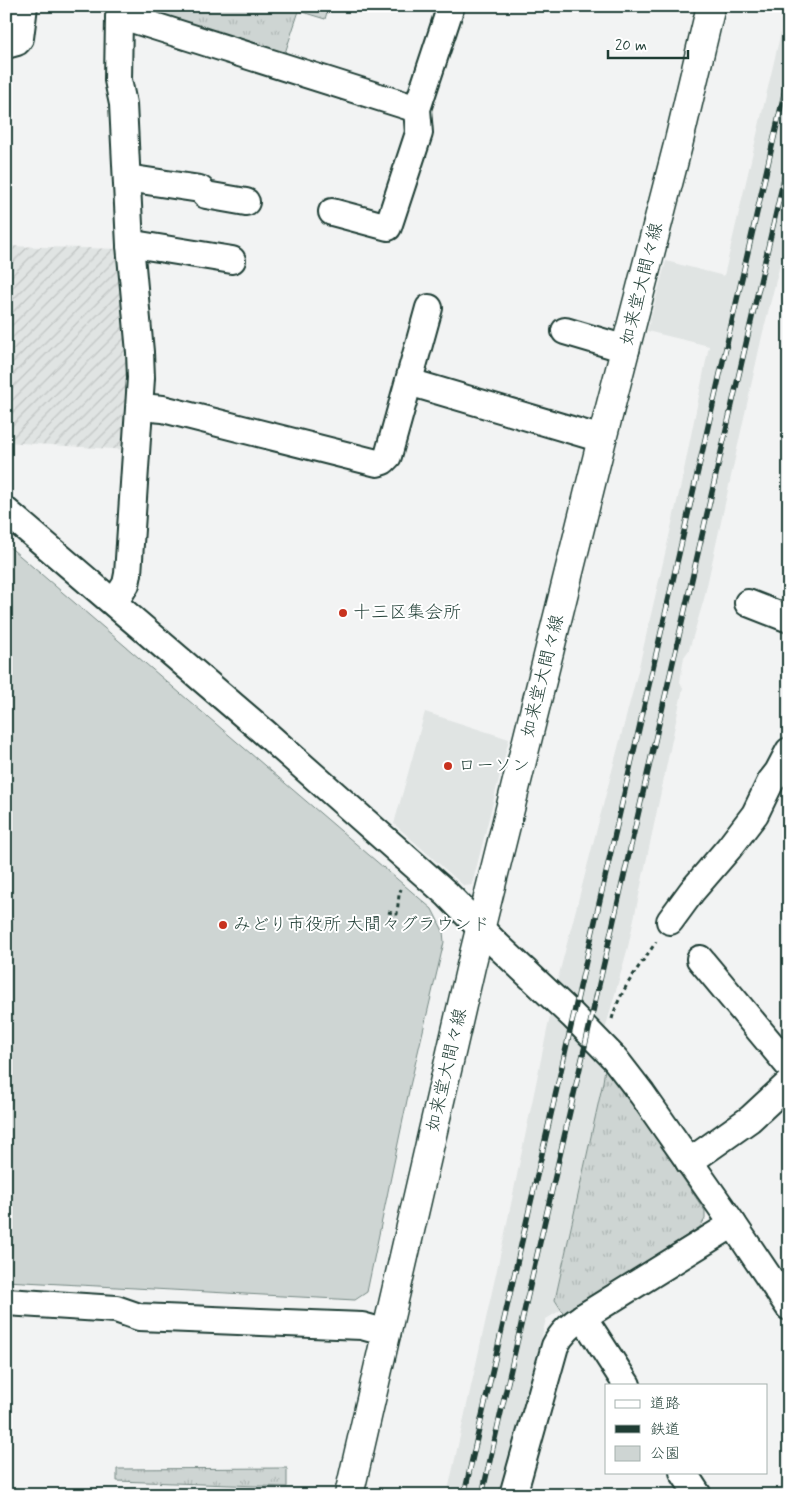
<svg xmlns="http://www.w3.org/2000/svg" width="795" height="1501" font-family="Mynerve,'Klee One',sans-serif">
<defs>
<pattern id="industrial-furrows" width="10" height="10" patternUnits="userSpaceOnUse" patternTransform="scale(1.25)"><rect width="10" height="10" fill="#e0e4e3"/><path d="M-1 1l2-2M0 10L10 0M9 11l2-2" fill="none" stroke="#c0c4c3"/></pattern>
<pattern id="grass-tufts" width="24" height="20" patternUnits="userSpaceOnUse" patternTransform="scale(1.25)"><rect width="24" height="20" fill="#ced5d3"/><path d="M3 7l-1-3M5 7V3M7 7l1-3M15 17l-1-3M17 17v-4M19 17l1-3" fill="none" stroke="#b0b8b6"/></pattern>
</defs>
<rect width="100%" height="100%" fill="#f2f3f3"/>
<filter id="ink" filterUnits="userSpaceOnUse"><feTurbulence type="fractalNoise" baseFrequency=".02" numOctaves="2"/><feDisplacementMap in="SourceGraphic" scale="10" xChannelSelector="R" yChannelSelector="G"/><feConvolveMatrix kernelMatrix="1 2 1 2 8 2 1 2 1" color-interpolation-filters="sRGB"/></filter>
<g filter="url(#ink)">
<!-- built -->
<g fill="#e0e4e3">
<path d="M787 6H789V229L762 336 704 599 689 650 684 657 680 682 683 688 628 947 605 1030 557 982 638 671 682 480 709 346 647 331 666 261 724 276Z"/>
<path d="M425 712 509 739 472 885 464 886 394 824Z"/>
<path d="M551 1011 605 1068 603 1082 555 1300 561 1310 546 1319 504 1495H447L505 1233Z"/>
</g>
<!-- industrial -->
<path fill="url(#industrial-furrows)" d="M6 246 121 249 130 327 128 450 6 442Z"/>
<!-- grass -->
<g fill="url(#grass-tufts)" stroke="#768984">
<path d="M134 6H329L325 19 299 11 283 59 144 16Z"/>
<path d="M605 1068 627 1096 705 1211V1219L700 1227 564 1314 555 1300 603 1082Z"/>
<path d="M287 1468V1487L117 1481V1469Z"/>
</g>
<!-- green -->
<path fill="#ced5d3" stroke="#768984" d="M6 544 432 909 443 931 444 942 410 1086 367 1292 355 1300 6 1281Z"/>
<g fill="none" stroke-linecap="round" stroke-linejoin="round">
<!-- minor casing -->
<g stroke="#1f3d34" stroke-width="30">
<g id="minor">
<path d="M119 18 135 20 417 109"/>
<path d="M6 45 17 42 20 38 24 6"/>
<path d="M127 178 200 189 206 195 246 202"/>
<path d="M332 212 388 227 419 133 417 109 451 6"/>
<path d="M130 245H140L232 260"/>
<path d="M565 331 626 349"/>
<path d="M409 382 602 439"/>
<path d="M140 407 163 409 377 463 383 461 388 456 429 308"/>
<path d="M6 511 264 732 447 894 497 945 573 1016 615 1059 642 1094 733 1224 789 1307"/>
<path d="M114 603 126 584 128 574 141 378 140 352 130 245 123 104 118 80 119 18 121 6"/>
<path d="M748 603 789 619"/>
<path d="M670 921 692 891 729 848 755 814 771 781 778 772 789 751"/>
<path d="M700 959 789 1066"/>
<path d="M689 1162 750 1119 789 1083"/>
<path d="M6 1302 116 1309 139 1317 362 1326 387 1333"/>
<path d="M583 1317 627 1385"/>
<path d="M683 1472 698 1495"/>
<path d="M513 1495 555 1346C562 1332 571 1325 583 1317L733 1224"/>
</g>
</g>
<!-- major casing -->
<g stroke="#1f3d34" stroke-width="31">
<path id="major" d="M349 1495 471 966 602 439 678 145 711 6"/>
</g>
<!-- path -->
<g stroke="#1f3d34" stroke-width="3" stroke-dasharray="4 4" stroke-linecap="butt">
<path d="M388 912 397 914 399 895 401 889"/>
<path d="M612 1019C620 990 639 967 656 942"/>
</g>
<!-- minor -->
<use href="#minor" stroke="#fff" stroke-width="26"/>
<!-- major -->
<use href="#major" stroke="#fff" stroke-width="28"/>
<!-- rail casing -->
<g stroke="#1f3d34" stroke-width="5.5">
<g id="rail">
<path d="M464 1495 789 72"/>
<path d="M482 1495 789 156"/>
</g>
</g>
<!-- rail -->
<use href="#rail" stroke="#fff" stroke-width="4" stroke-dasharray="11" stroke-linecap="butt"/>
</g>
</g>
<!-- markers -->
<g fill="#c8321e" stroke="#fff" stroke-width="2">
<circle cx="343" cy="613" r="5"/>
<circle cx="448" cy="766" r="5"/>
<circle cx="223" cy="925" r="5"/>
</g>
<g text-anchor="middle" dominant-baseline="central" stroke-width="4" stroke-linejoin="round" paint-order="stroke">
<!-- street labels -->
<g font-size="18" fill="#1f3d34" stroke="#fff">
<text transform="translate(642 284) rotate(-76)">如来堂大間々線</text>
<text transform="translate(543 676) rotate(-76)">如来堂大間々線</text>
<text transform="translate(447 1070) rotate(-77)">如来堂大間々線</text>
</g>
<!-- poi labels -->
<g font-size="18" fill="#1f3d34" stroke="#fff" text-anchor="start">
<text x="353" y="613">十三区集会所</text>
<text x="458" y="766">ローソン</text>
<text x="233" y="925">みどり市役所 大間々グラウンド</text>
</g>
</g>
<!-- margin -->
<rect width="795" height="1501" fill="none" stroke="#fff" stroke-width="25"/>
<rect x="12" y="12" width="770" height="1476" fill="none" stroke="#1f3d34" stroke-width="2" filter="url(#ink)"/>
<!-- legend -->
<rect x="605" y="1384" width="162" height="90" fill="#ffffff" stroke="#a5b1ae"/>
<rect x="615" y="1400" width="25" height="8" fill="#ffffff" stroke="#a5b1ae"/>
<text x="650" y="1408" font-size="15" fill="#1f3d34">道路</text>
<rect x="615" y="1425" width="25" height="8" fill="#1f3d34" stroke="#a5b1ae"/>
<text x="650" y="1434" font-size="15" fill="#1f3d34">鉄道</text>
<rect x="615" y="1446" width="25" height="15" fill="#ced5d3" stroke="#a5b1ae"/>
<text x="650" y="1458" font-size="15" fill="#1f3d34">公園</text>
<!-- scale -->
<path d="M608 50v8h80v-8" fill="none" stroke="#1f3d34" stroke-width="2.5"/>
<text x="615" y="50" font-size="15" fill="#1f3d34" stroke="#ffffff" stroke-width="4" paint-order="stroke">20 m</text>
</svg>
